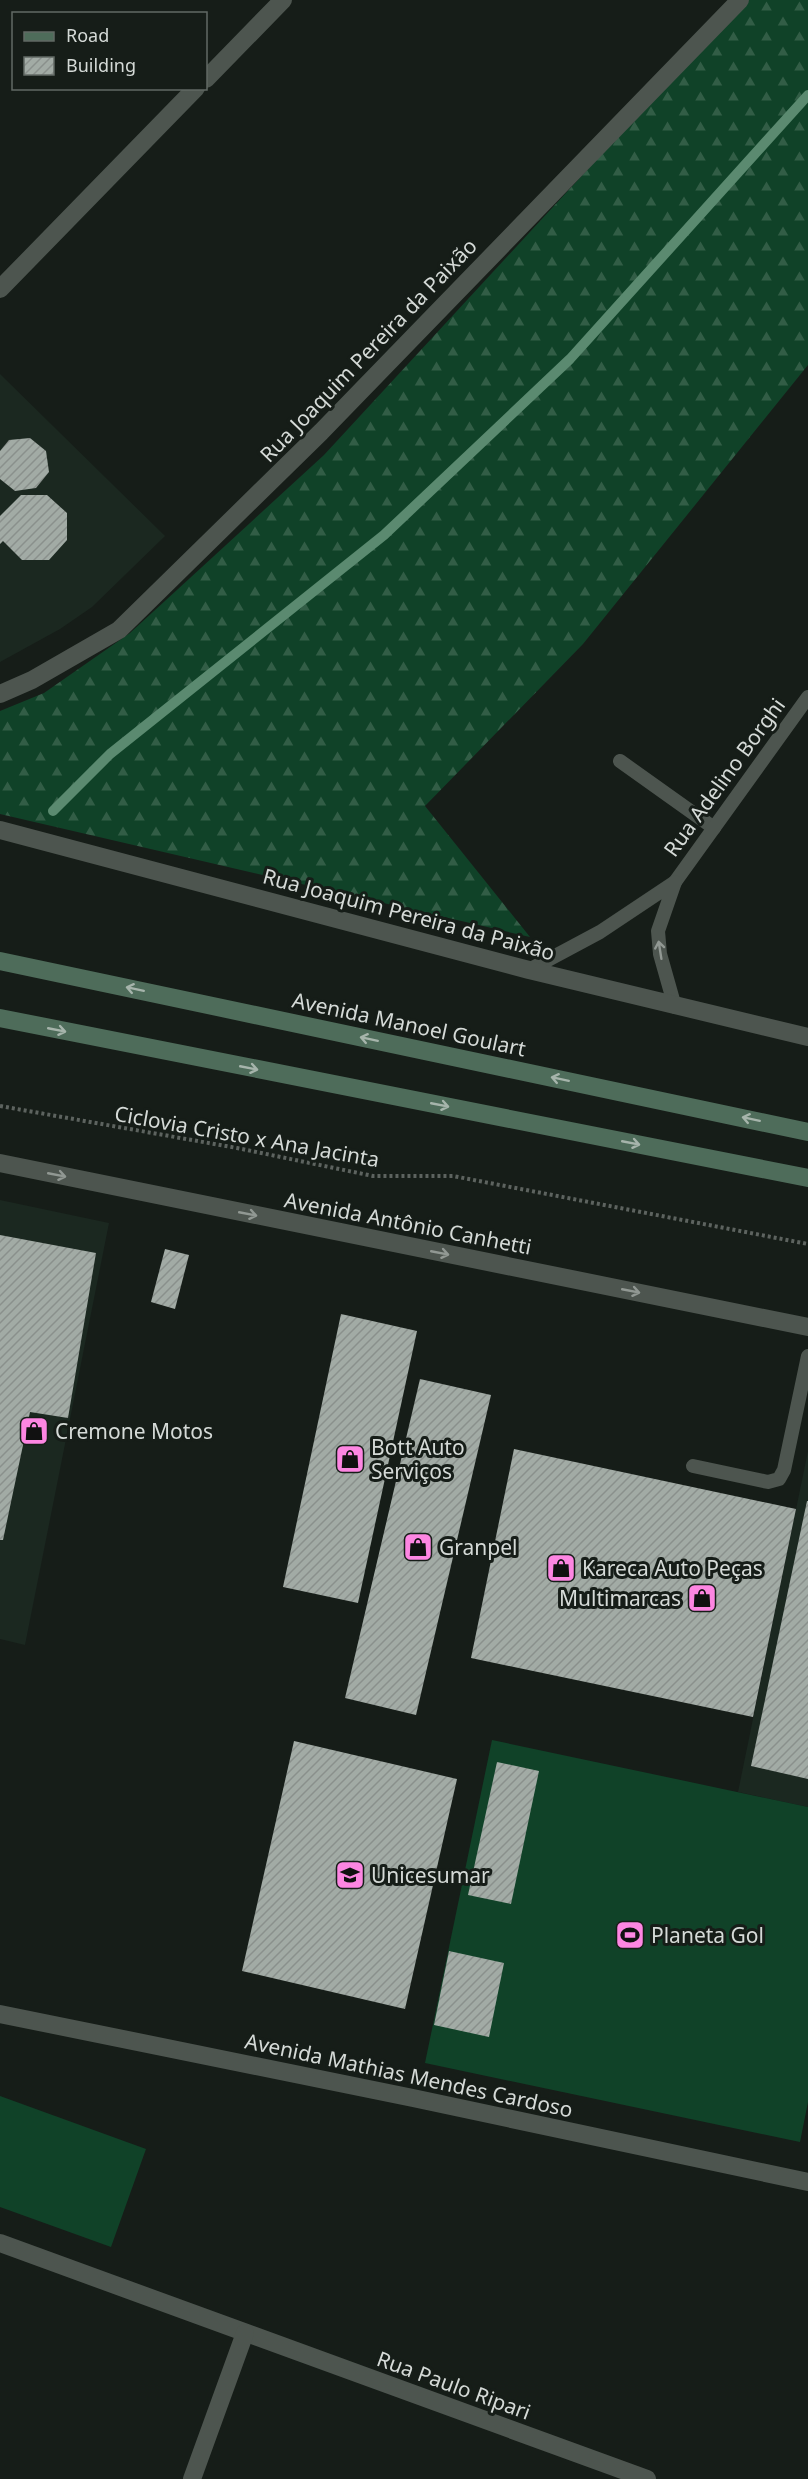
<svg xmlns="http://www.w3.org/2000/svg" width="808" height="2479" font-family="'Noto Sans',sans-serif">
<defs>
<pattern id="forest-firs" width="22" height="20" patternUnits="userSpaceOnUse" patternTransform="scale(1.5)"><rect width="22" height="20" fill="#104228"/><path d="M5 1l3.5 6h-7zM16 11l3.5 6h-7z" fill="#325d46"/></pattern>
<pattern id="building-hatch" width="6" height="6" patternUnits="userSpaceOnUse" patternTransform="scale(1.5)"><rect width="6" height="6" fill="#a2aba5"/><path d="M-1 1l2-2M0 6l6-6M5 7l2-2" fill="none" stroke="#8a908c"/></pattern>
</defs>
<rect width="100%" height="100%" fill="#161d18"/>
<!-- built -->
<g fill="#1b2820">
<path d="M0 374 165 536 92 607 60 629 0 662Z"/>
<path d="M0 1200 109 1223 25 1645 0 1639Z"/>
<path d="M808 1451V1807L738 1792Z"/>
</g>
<!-- grass -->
<g fill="#104228">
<path d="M492 1740 808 1807V2102L800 2142 425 2063Z"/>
<path d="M0 2096 146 2149 111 2247 0 2207Z"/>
</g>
<!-- forest -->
<path fill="url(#forest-firs)" d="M744 0H808V365L583 644 425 806 530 937 0 814V711L44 693 130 633 324 455Z"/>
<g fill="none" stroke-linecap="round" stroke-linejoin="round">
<!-- stream -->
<path stroke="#5b8a70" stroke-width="10" d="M53 811 110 754 384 535 570 359 808 95"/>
</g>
<!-- building -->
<g fill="url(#building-hatch)">
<path d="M30 438 46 451 49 472 36 488 15 491 0 479V451L9 440Z"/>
<path d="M21 495H47L67 513V540L49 560H22L3 541 0 544V516Z"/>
<path d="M0 1235 96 1253 68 1418 30 1412 3 1540H0Z"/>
<path d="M165 1249 189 1255 175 1309 151 1302Z"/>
<path d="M341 1314 417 1331 358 1603 283 1587Z"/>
<path d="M420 1379 491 1395 416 1715 345 1698Z"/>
<path d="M514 1449 796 1509 753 1717 471 1658Z"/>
<path d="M807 1501H808V1779L751 1766Z"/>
<path d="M294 1741 457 1779 405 2009 242 1971Z"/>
<path d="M497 1762 539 1771 511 1904 468 1895Z"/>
<path d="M449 1951 504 1963 489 2037 434 2025Z"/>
</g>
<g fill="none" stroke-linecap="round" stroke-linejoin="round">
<!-- path -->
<path stroke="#5d635f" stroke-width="4" stroke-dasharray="3 3" stroke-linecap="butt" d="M0 1106 237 1148 373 1176H453L808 1244"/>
<!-- service -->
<g stroke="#4d554f" stroke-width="14">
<path d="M620 761 714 828"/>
<path d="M675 882 808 697"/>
<path d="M529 970 600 932 675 882 658 931 660 954 675 1007"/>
<path d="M693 1466 768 1482 779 1479 784 1470 808 1356"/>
</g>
<!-- minor -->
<g stroke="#4d554f" stroke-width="18">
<path d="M206 79 283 0"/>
<path d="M0 289 196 88"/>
<path d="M0 694 32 680 119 630 321 432 740 0"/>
<path d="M0 2014 413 2098 808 2182"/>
<path d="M0 2243 647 2479"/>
<path d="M192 2479 245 2333"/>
</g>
<!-- tertiary -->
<g stroke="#4d554f" stroke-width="18">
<path d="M0 830 529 970 808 1037"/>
<path d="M0 1163 808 1327"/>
</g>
<!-- secondary -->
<g stroke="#4e6c5a" stroke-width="18">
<path d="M0 961 808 1132"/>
<path d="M0 1018 808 1178"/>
</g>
</g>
<!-- one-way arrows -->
<defs><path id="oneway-shaft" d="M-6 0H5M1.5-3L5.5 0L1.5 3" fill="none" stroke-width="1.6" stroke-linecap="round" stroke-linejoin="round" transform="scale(1.5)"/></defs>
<g stroke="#919893">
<use href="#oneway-shaft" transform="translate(660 950) rotate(-99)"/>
<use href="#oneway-shaft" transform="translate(57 1175) rotate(11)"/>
<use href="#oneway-shaft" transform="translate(248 1214) rotate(11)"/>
<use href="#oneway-shaft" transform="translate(440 1253) rotate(11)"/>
<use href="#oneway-shaft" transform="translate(631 1291) rotate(11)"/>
</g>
<g stroke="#a6b4ab">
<use href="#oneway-shaft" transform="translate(135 989) rotate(-168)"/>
<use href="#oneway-shaft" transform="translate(57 1030) rotate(11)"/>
<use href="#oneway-shaft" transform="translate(369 1039) rotate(-168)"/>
<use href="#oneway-shaft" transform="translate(249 1068) rotate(11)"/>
<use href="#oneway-shaft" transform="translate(560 1079) rotate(-168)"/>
<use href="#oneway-shaft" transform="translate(440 1105) rotate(11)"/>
<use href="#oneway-shaft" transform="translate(751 1119) rotate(-168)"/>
<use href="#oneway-shaft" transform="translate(631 1143) rotate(11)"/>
</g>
<!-- icons -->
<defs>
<g id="shop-square" transform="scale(1.5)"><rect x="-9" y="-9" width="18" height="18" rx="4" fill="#fd86e2" stroke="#161d18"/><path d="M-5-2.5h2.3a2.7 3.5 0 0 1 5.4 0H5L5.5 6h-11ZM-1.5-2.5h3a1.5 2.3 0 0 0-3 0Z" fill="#111"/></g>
<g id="school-square" transform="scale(1.5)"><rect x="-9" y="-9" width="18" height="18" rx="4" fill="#fd86e2" stroke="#161d18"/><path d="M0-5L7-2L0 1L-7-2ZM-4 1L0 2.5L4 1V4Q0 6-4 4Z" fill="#111"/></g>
<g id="stadium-square" transform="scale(1.5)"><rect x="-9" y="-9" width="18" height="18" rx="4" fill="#fd86e2" stroke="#161d18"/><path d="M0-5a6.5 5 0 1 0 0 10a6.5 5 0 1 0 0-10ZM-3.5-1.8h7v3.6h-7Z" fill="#111"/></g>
</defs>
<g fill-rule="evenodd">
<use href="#shop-square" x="34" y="1431"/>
<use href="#shop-square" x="350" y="1459"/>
<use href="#shop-square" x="418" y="1547"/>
<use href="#shop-square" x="561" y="1568"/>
<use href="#shop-square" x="702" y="1598"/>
<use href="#school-square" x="350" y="1875"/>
<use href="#stadium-square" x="630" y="1935"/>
</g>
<g text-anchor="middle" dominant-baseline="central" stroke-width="6" stroke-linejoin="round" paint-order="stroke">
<!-- street labels -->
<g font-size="21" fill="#d5dad7" stroke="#161d18">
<text transform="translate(368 350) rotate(-46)">Rua Joaquim Pereira da Paixão</text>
<text transform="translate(724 777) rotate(-54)">Rua Adelino Borghi</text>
<text transform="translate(409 914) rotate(15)">Rua Joaquim Pereira da Paixão</text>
<text transform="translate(409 1024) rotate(12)">Avenida Manoel Goulart</text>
<text transform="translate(247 1136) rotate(10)">Ciclovia Cristo x Ana Jacinta</text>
<text transform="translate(408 1223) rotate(11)">Avenida Antônio Canhetti</text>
<text transform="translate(409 2075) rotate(12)">Avenida Mathias Mendes Cardoso</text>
<text transform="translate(454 2385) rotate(20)">Rua Paulo Ripari</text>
</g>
<!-- poi labels -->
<g font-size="21" fill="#d5dad7" stroke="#161d18" text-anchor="start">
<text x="55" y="1431">Cremone Motos</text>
<text x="371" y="1447">Bott Auto<tspan x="371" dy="24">Serviços</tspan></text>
<text x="439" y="1547">Granpel</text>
<text x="582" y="1568">Kareca Auto Peças</text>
<text x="681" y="1598" text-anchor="end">Multimarcas</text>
<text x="371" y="1875">Unicesumar</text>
<text x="651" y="1935">Planeta Gol</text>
</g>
</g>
<!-- legend -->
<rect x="12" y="12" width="195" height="78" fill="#161d18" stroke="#626964" stroke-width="1.5"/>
<rect x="24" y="32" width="30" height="9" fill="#4e6c5a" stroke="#626964" stroke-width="1.5"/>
<text x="66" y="42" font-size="18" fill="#d5dad7">Road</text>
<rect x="24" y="57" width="30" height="18" fill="url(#building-hatch)" stroke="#626964" stroke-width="1.5"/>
<text x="66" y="72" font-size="18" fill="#d5dad7">Building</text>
</svg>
